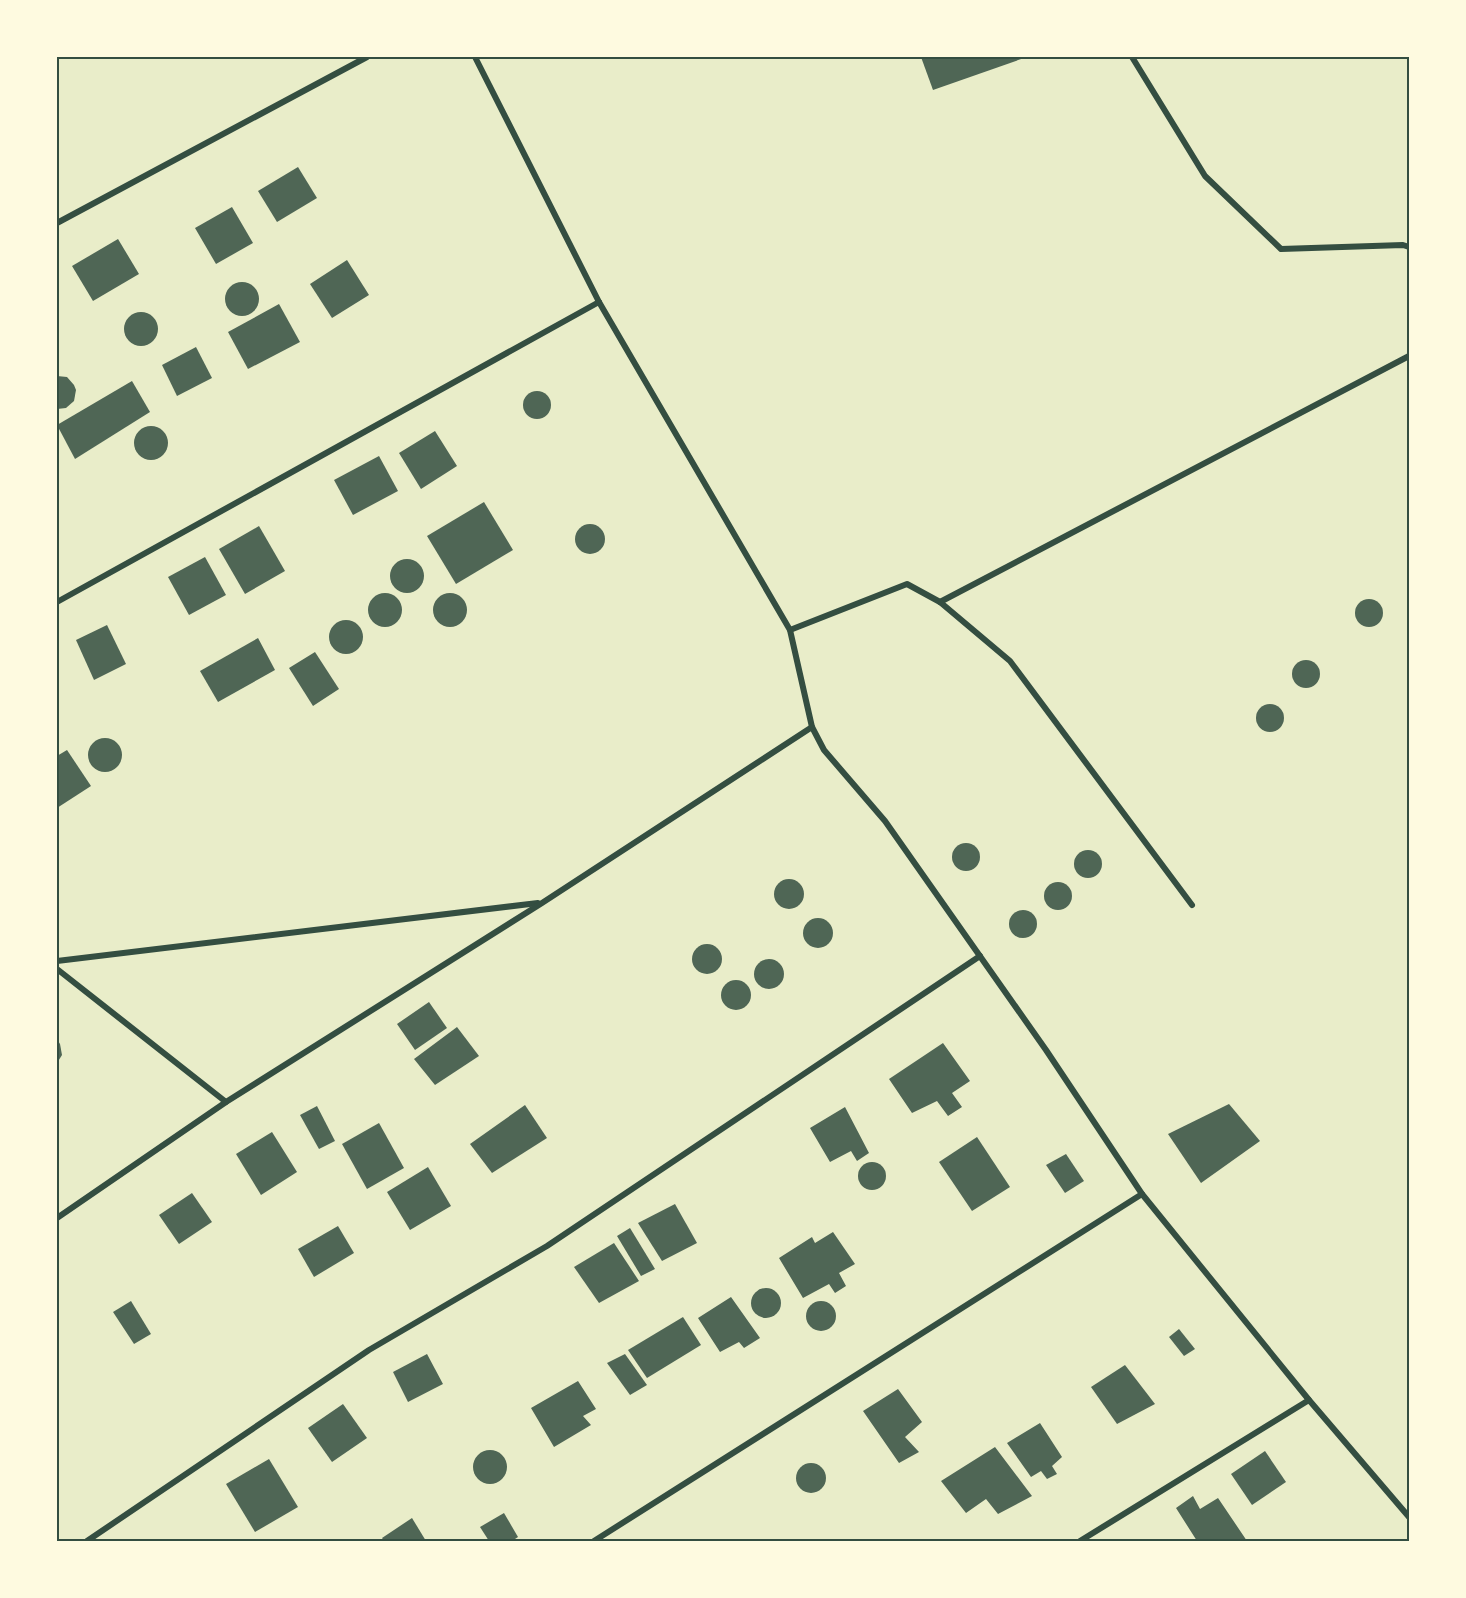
<svg xmlns="http://www.w3.org/2000/svg" width="1466" height="1598" font-family="'Exo 2',sans-serif">
<rect width="100%" height="100%" fill="#e9edc9"/>
<!-- building -->
<g fill="#4f6655">
<path d="M921 57H1027L933 90Z"/>
<path d="M298 167 317 198 277 222 258 191Z"/>
<path d="M232 207 253 243 216 264 195 228Z"/>
<path d="M118 239 139 274 93 301 72 266Z"/>
<path d="M347 260 369 295 332 318 310 284Z"/>
<circle cx="242" cy="299" r="17"/>
<path d="M279 304 300 342 248 369 228 332Z"/>
<circle cx="141" cy="329" r="17"/>
<path d="M196 347 212 378 177 396 162 365Z"/>
<path d="M57 376 67 377 74 385 76 390 74 401 66 408 57 409Z"/>
<path d="M132 381 150 412 75 459 57 425Z"/>
<circle cx="537" cy="405" r="14"/>
<circle cx="151" cy="443" r="17"/>
<path d="M435 431 457 466 421 489 399 453Z"/>
<path d="M379 456 398 491 353 515 334 480Z"/>
<path d="M484 502 513 550 456 584 427 536Z"/>
<circle cx="590" cy="539" r="15"/>
<path d="M259 526 285 571 245 594 219 549Z"/>
<path d="M205 557 226 595 189 615 168 577Z"/>
<circle cx="407" cy="576" r="17"/>
<circle cx="450" cy="610" r="17"/>
<circle cx="385" cy="610" r="17"/>
<circle cx="1369" cy="613" r="14"/>
<circle cx="346" cy="637" r="17"/>
<path d="M107 625 126 664 94 680 76 640Z"/>
<path d="M258 638 275 670 218 702 200 671Z"/>
<path d="M315 652 339 689 313 706 289 668Z"/>
<circle cx="1306" cy="674" r="14"/>
<circle cx="1270" cy="718" r="14"/>
<circle cx="105" cy="755" r="17"/>
<path d="M67 750 91 786 57 808V756Z"/>
<circle cx="966" cy="857" r="14"/>
<circle cx="1088" cy="864" r="14"/>
<circle cx="789" cy="894" r="15"/>
<circle cx="1058" cy="896" r="14"/>
<circle cx="1023" cy="924" r="14"/>
<circle cx="818" cy="933" r="15"/>
<circle cx="707" cy="959" r="15"/>
<circle cx="769" cy="974" r="15"/>
<circle cx="736" cy="995" r="15"/>
<path d="M429 1002 447 1028 415 1050 397 1024Z"/>
<path d="M457 1027 479 1056 435 1085 414 1059Z"/>
<path d="M57 1039 60 1044 62 1055 57 1063Z"/>
<path d="M943 1043 970 1081 952 1093 962 1107 948 1116 937 1101 912 1113 889 1079Z"/>
<path d="M1229 1104 1260 1141 1201 1183 1168 1134Z"/>
<path d="M525 1105 547 1138 492 1173 470 1144Z"/>
<path d="M317 1106 335 1141 319 1149 300 1115Z"/>
<path d="M845 1107 869 1153 857 1161 851 1151 830 1162 810 1128Z"/>
<path d="M379 1123 404 1168 367 1189 342 1144Z"/>
<path d="M272 1132 297 1172 261 1195 236 1154Z"/>
<path d="M977 1137 1010 1187 972 1211 939 1162Z"/>
<path d="M1066 1154 1084 1181 1065 1193 1046 1165Z"/>
<circle cx="872" cy="1176" r="14"/>
<path d="M428 1167 451 1206 410 1230 387 1192Z"/>
<path d="M192 1193 212 1222 179 1244 159 1215Z"/>
<path d="M675 1204 697 1243 662 1261 638 1223Z"/>
<path d="M338 1226 354 1253 314 1277 298 1249Z"/>
<path d="M630 1228 655 1269 641 1276 617 1236Z"/>
<path d="M833 1232 855 1264 839 1273 846 1286 835 1293 829 1284 803 1298 779 1258 812 1237 815 1243Z"/>
<path d="M614 1243 639 1281 599 1303 574 1267Z"/>
<circle cx="766" cy="1303" r="15"/>
<path d="M731 1297 760 1338 744 1348 739 1342 720 1352 698 1318Z"/>
<circle cx="821" cy="1316" r="15"/>
<path d="M131 1301 151 1334 134 1344 113 1312Z"/>
<path d="M683 1317 701 1345 647 1378 628 1350Z"/>
<path d="M1179 1329 1195 1349 1184 1356 1169 1337Z"/>
<path d="M427 1354 443 1384 408 1402 393 1372Z"/>
<path d="M625 1354 647 1385 630 1395 607 1363Z"/>
<path d="M1125 1365 1155 1404 1117 1424 1091 1387Z"/>
<path d="M578 1381 596 1409 583 1416 591 1425 554 1447 531 1408Z"/>
<path d="M898 1389 922 1422 905 1437 919 1452 899 1463 863 1411Z"/>
<path d="M343 1404 367 1438 332 1462 308 1428Z"/>
<path d="M1040 1423 1062 1457 1052 1466 1057 1474 1047 1479 1041 1471 1031 1477 1007 1443Z"/>
<path d="M995 1447 1032 1496 998 1514 986 1499 966 1513 941 1481Z"/>
<circle cx="490" cy="1467" r="17"/>
<path d="M1265 1451 1286 1482 1252 1505 1231 1474Z"/>
<path d="M269 1459 298 1507 255 1532 226 1484Z"/>
<circle cx="811" cy="1478" r="15"/>
<path d="M1193 1496 1200 1509 1218 1498 1247 1541H1197L1176 1508Z"/>
<path d="M504 1513 518 1537 512 1541H489L480 1527Z"/>
<path d="M412 1518 426 1541H384L382 1538Z"/>
</g>
<g fill="none" stroke-linecap="round" stroke-linejoin="round">
<!-- minor -->
<g stroke="#344e41" stroke-width="6">
<path d="M475 57 599 302 790 630 812 727 824 750 885 821 1046 1050 1142 1194 1309 1400 1409 1517"/>
<path d="M1132 57 1205 176 1281 249 1403 245 1409 247"/>
<path d="M57 223 367 57"/>
<path d="M57 602 599 302"/>
<path d="M940 602 1409 356"/>
<path d="M790 630 907 584 940 602 1010 661 1192 905"/>
<path d="M57 961 538 903"/>
<path d="M57 969 226 1102"/>
<path d="M57 1218 226 1102 542 903 812 727"/>
<path d="M87 1541 369 1350 547 1246 980 956"/>
<path d="M594 1541 1142 1194"/>
<path d="M1080 1541 1309 1400"/>
</g>
</g>
<!-- border -->
<rect width="1466" height="1598" fill="none" stroke="#fefae0" stroke-width="117"/>
<rect x="58" y="58" width="1350" height="1482" fill="none" stroke="#344e41" stroke-width="2"/>
</svg>
